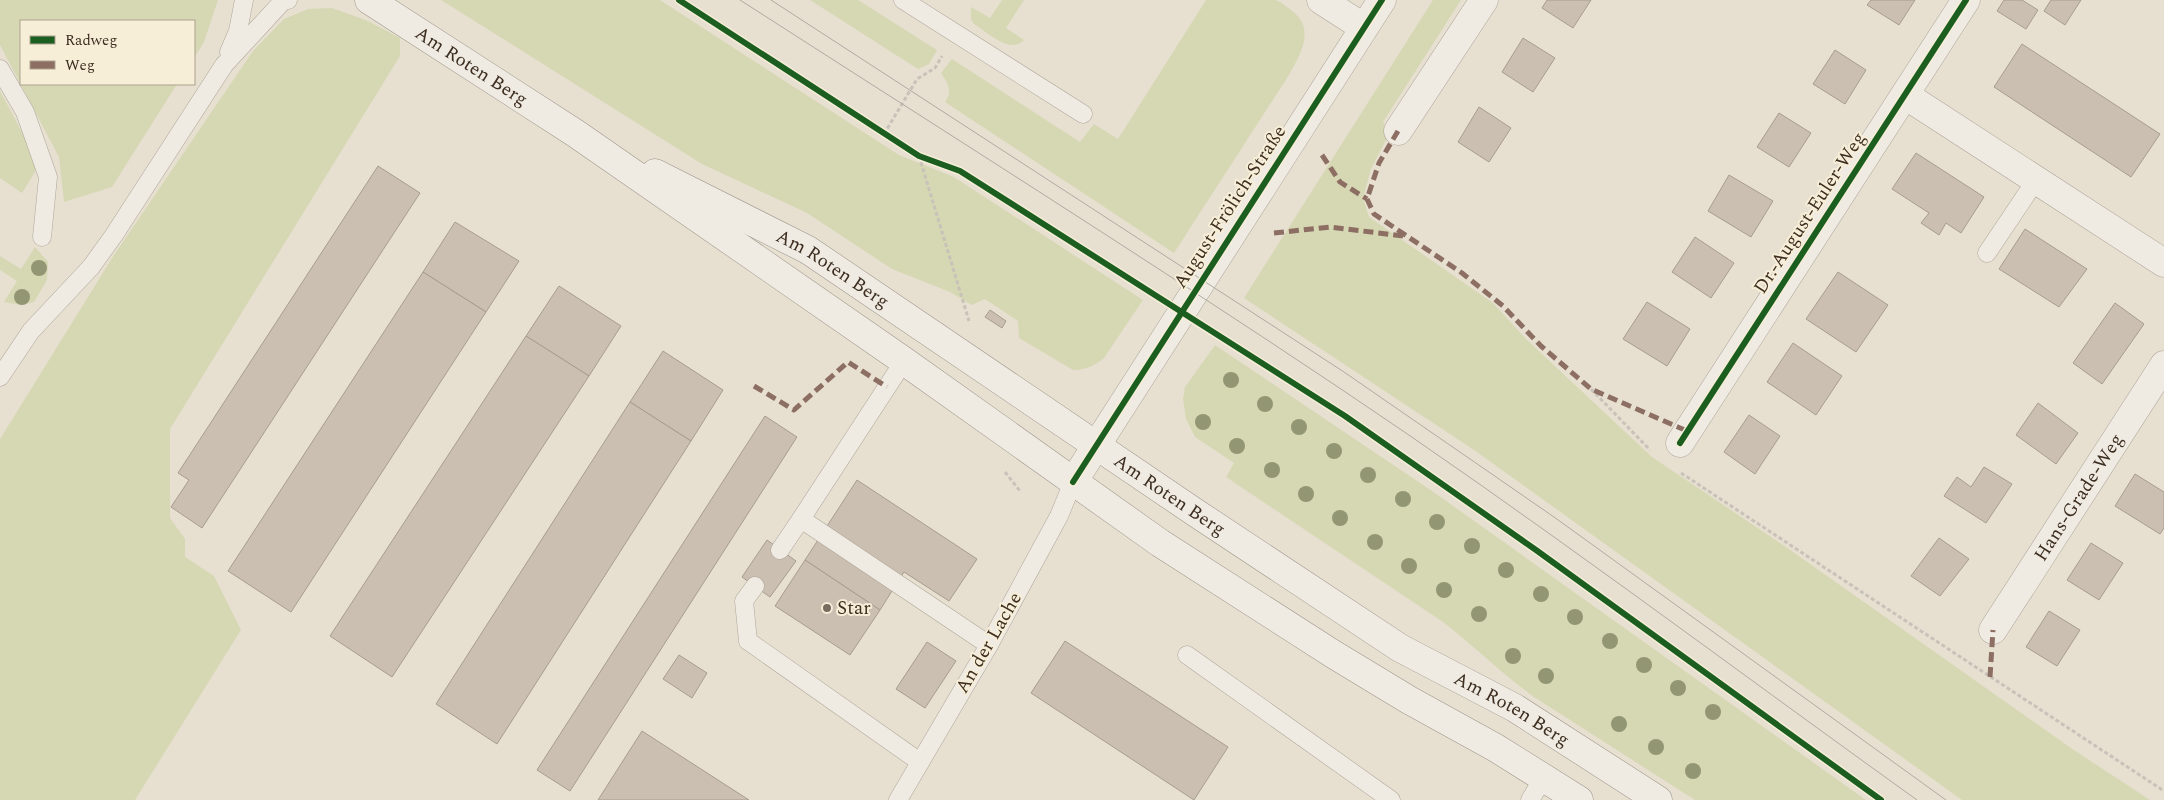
<svg xmlns="http://www.w3.org/2000/svg" width="2164" height="800" font-family="Spectral,serif">
<rect width="100%" height="100%" fill="#e7e0d1"/>
<!-- green -->
<g fill="#d6d7b3">
<path d="M0 0H218L204 42 194 58V21H21V84H177L112 187 64 202 59 157 0 45Z"/>
<path d="M441 0H660L899 155 954 177 1143 300 1104 358C1094 366 1086 370 1073 370L1019 338 1018 321 985 299 972 305 950 292 892 269 807 213 702 164Z"/>
<path d="M810 0H858L937 50 929 64 918 69Z"/>
<path d="M1002 0H1024L1006 28 1024 40C1010 55 987 32 973 23L971 19V7L990 18Z"/>
<path d="M1206 0C1224 0 1260 0 1275 0 1280 1 1284 5 1288 8 1317 26 1302 52 1289 75L1174 253 945 102C953 91 948 84 941 73L952 59 1080 142 1094 124 1118 139Z"/>
<path d="M1433 0H1461L1383 122 1389 134 1371 169 1363 198 1369 217 1493 303 1526 339 1652 457 1786 547 2071 748 2150 800H1962L1474 450 1244 298Z"/>
<path d="M332 8 368 21 400 38V56L170 429V518L185 539V557L214 576 241 630 135 800H0V439L114 255 253 51 284 19 308 9Z"/>
<path d="M0 91 23 134 36 170 22 193 0 178Z"/>
<path d="M35 247 48 262 47 280 34 302 22 305 4 302 17 281 0 270V256L21 269Z"/>
<path d="M1215 345 1435 493 1866 800H1695L1534 697C1502 674 1474 646 1443 622L1226 477 1234 463 1195 437 1186 419 1183 399 1185 387Z"/>
</g>
<!-- building -->
<g fill="#cbbfb2" stroke="#a89c90">
<path d="M1547 0H1591L1573 28 1542 8Z"/>
<path d="M1871 0H1915L1899 25 1867 5Z"/>
<path d="M2004 0H2022L2038 10 2026 29 1997 11Z"/>
<path d="M2051 0H2081L2065 25 2044 11Z"/>
<path d="M1523 38 1555 58 1533 92 1502 72Z"/>
<path d="M2022 44 2160 134 2131 177 1994 87Z"/>
<path d="M1835 50 1866 70 1845 104 1813 84Z"/>
<path d="M1479 107 1511 128 1489 162 1458 142Z"/>
<path d="M1779 113 1811 133 1789 167 1757 147Z"/>
<path d="M1916 153 1984 197 1961 233 1946 223 1939 235 1921 223 1929 213 1892 189Z"/>
<path d="M378 166 420 193 202 528 171 507 189 480 178 473Z"/>
<path d="M1729 175 1773 201 1751 237 1708 211Z"/>
<path d="M455 222 519 261 486 312 423 272Z"/>
<path d="M2025 229 2087 269 2059 307 1999 269Z"/>
<path d="M1695 237 1734 263 1711 298 1672 272Z"/>
<path d="M423 272 486 312 291 612 228 571Z"/>
<path d="M1838 272 1888 305 1856 352 1806 319Z"/>
<path d="M559 286 621 326 589 376 526 336Z"/>
<path d="M1647 302 1690 329 1667 366 1623 339Z"/>
<path d="M2115 303 2144 324 2102 384 2073 363Z"/>
<path d="M990 310 1006 321 1002 328 985 317Z"/>
<path d="M526 336 589 376 392 677 330 636Z"/>
<path d="M1793 343 1842 376 1816 415 1767 382Z"/>
<path d="M663 351 723 390 691 441 630 402Z"/>
<path d="M630 402 691 441 497 744 436 704Z"/>
<path d="M2038 403 2078 433 2056 464 2016 435Z"/>
<path d="M1749 415 1780 436 1755 474 1724 452Z"/>
<path d="M765 416 797 437 570 791 537 770Z"/>
<path d="M1984 467 2012 484 1986 523 1944 496 1957 477 1971 487Z"/>
<path d="M2135 474 2164 492V528L2160 534 2115 506Z"/>
<path d="M857 480 977 559 949 601 904 572 880 610 805 560Z"/>
<path d="M1939 538 1969 559 1940 596 1911 576Z"/>
<path d="M767 540 796 561 770 597 742 577Z"/>
<path d="M2091 543 2123 563 2099 600 2067 580Z"/>
<path d="M805 560 880 610 850 655 775 606Z"/>
<path d="M2049 611 2080 630 2057 666 2026 647Z"/>
<path d="M1065 641 1228 747 1194 800 1031 693Z"/>
<path d="M927 642 956 661 925 708 896 689Z"/>
<path d="M679 655 707 673 692 698 663 679Z"/>
<path d="M642 731 749 800H598Z"/>
</g>
<g fill="none" stroke-linecap="round" stroke-linejoin="round">
<!-- lane casing -->
<g stroke="#ada599" stroke-width="19">
<g id="lane">
<path d="M903 0 1083 114"/>
<path d="M229 52 238 31 244 0"/>
<path d="M0 69 25 112 48 177 42 237"/>
<path d="M1987 253 2036 180"/>
<path d="M904 361 801 519 989 645"/>
<path d="M0 377 31 331 91 267 114 235 224 65 283 1 288 0"/>
<path d="M780 550 801 519"/>
<path d="M755 586 744 601 748 641 920 762"/>
<path d="M1187 655 1391 800"/>
<path d="M898 800 989 645 1059 516 1073 482"/>
<path d="M1530 800 1544 777"/>
</g>
</g>
<!-- street casing -->
<g stroke="#ada599" stroke-width="29">
<g id="street">
<path d="M1321 0 1363 27"/>
<path d="M1905 95 2164 263"/>
<path d="M1398 131 1484 0"/>
<path d="M1680 443 1966 0"/>
<path d="M1073 482 1382 0"/>
<path id="s1" d="M1993 630 2164 365"/>
</g>
</g>
<!-- secondary casing -->
<g stroke="#9c958a" stroke-width="29">
<g id="secondary">
<path id="s2" d="M369 0 575 133 904 361 1160 543 1333 654 1409 700 1496 748 1579 800"/>
<path id="s3" d="M655 173 808 250 1196 513 1400 648 1515 708 1658 800"/>
</g>
</g>
<!-- path -->
<g stroke="#c8c2b9" stroke-width="3" stroke-dasharray="4 2.5" stroke-linecap="butt">
<path d="M884 134 917 79 935 68 942 56"/>
<path d="M919 156 969 321"/>
<path d="M1591 389 1650 450"/>
<path d="M1005 472 1020 491"/>
<path d="M1681 473 2164 791"/>
</g>
<!-- lane -->
<use href="#lane" stroke="#efebe3" stroke-width="18"/>
<!-- street -->
<use href="#street" stroke="#efebe3" stroke-width="28"/>
<!-- secondary -->
<use href="#secondary" stroke="#efebe3" stroke-width="28"/>
<!-- tram -->
<g stroke="#afaaa2" stroke-width="1">
<path d="M740 0C939 128 1139 254 1335 385 1533 517 1723 661 1917 800"/>
<path d="M771 0 1344 372 1554 517 1946 800"/>
</g>
<!-- quiet -->
<g stroke="#8d6e63" stroke-width="5" stroke-dasharray="10 5" stroke-linecap="butt">
<path d="M1398 131 1379 163 1367 199 1374 214 1462 273 1503 306 1541 346 1591 389 1687 431"/>
<path d="M1322 155 1340 182 1367 199"/>
<path d="M1274 233 1330 227 1403 236"/>
<path d="M754 386 794 410 848 362 887 387"/>
<path d="M1990 677 1993 630"/>
</g>
<!-- cycleway casing -->
<g stroke="#f7eed8" stroke-width="9">
<g id="cycleway">
<path d="M679 0 919 156 960 171 1345 416 1536 550 1881 800"/>
<path d="M1680 443 1966 0"/>
<path d="M1073 482 1382 0"/>
</g>
</g>
<!-- cycleway -->
<use href="#cycleway" stroke="#1b5e20" stroke-width="6"/>
</g>
<!-- trees -->
<g fill="#929673">
<circle cx="39" cy="268" r="8"/>
<circle cx="22" cy="297" r="8"/>
<circle cx="1231" cy="380" r="8"/>
<circle cx="1265" cy="404" r="8"/>
<circle cx="1203" cy="422" r="8"/>
<circle cx="1299" cy="427" r="8"/>
<circle cx="1237" cy="446" r="8"/>
<circle cx="1334" cy="451" r="8"/>
<circle cx="1272" cy="470" r="8"/>
<circle cx="1368" cy="475" r="8"/>
<circle cx="1306" cy="494" r="8"/>
<circle cx="1403" cy="499" r="8"/>
<circle cx="1340" cy="518" r="8"/>
<circle cx="1437" cy="522" r="8"/>
<circle cx="1375" cy="542" r="8"/>
<circle cx="1472" cy="546" r="8"/>
<circle cx="1409" cy="566" r="8"/>
<circle cx="1506" cy="570" r="8"/>
<circle cx="1444" cy="590" r="8"/>
<circle cx="1541" cy="594" r="8"/>
<circle cx="1479" cy="614" r="8"/>
<circle cx="1575" cy="617" r="8"/>
<circle cx="1610" cy="641" r="8"/>
<circle cx="1513" cy="656" r="8"/>
<circle cx="1644" cy="665" r="8"/>
<circle cx="1546" cy="676" r="8"/>
<circle cx="1678" cy="688" r="8"/>
<circle cx="1713" cy="712" r="8"/>
<circle cx="1619" cy="724" r="8"/>
<circle cx="1656" cy="747" r="8"/>
<circle cx="1693" cy="771" r="8"/>
</g>
<!-- markers -->
<circle fill="#786c5e" stroke="#f7eed8" stroke-width="2" cx="827" cy="608" r="5"/>
<g text-anchor="middle" dominant-baseline="central" stroke-width="4" stroke-linejoin="round" paint-order="stroke">
<!-- street labels -->
<g font-size="19" fill="#3d2e20" stroke="#f7eed8">
<text stroke="none"><textPath href="#s2" startOffset="122">Am Roten Berg</textPath></text>
<text transform="translate(1230 207) rotate(-57)">August-Frölich-Straße</text>
<text transform="translate(1810 213) rotate(-57)">Dr.-August-Euler-Weg</text>
<text stroke="none"><textPath href="#s3" startOffset="202">Am Roten Berg</textPath></text>
<text stroke="none"><textPath href="#s3" startOffset="608">Am Roten Berg</textPath></text>
<text stroke="none"><textPath href="#s1" startOffset="158">Hans-Grade-Weg</textPath></text>
<text transform="translate(989 643) rotate(-60)">An der Lache</text>
<text stroke="none"><textPath href="#s3" startOffset="1012">Am Roten Berg</textPath></text>
</g>
<!-- poi labels -->
<g font-size="19" fill="#3d2e20" stroke="#f7eed8" text-anchor="start">
<text x="837" y="608">Star</text>
</g>
</g>
<!-- legend -->
<rect x="20" y="20" width="175" height="65" fill="#f7eed8" stroke="#ada18e"/>
<rect x="30" y="36" width="25" height="8" fill="#1b5e20" stroke="#ada18e"/>
<text x="65" y="45" font-size="15" fill="#3d2e20">Radweg</text>
<rect x="30" y="61" width="25" height="8" fill="#8d6e63" stroke="#ada18e"/>
<text x="65" y="70" font-size="15" fill="#3d2e20">Weg</text>
</svg>
